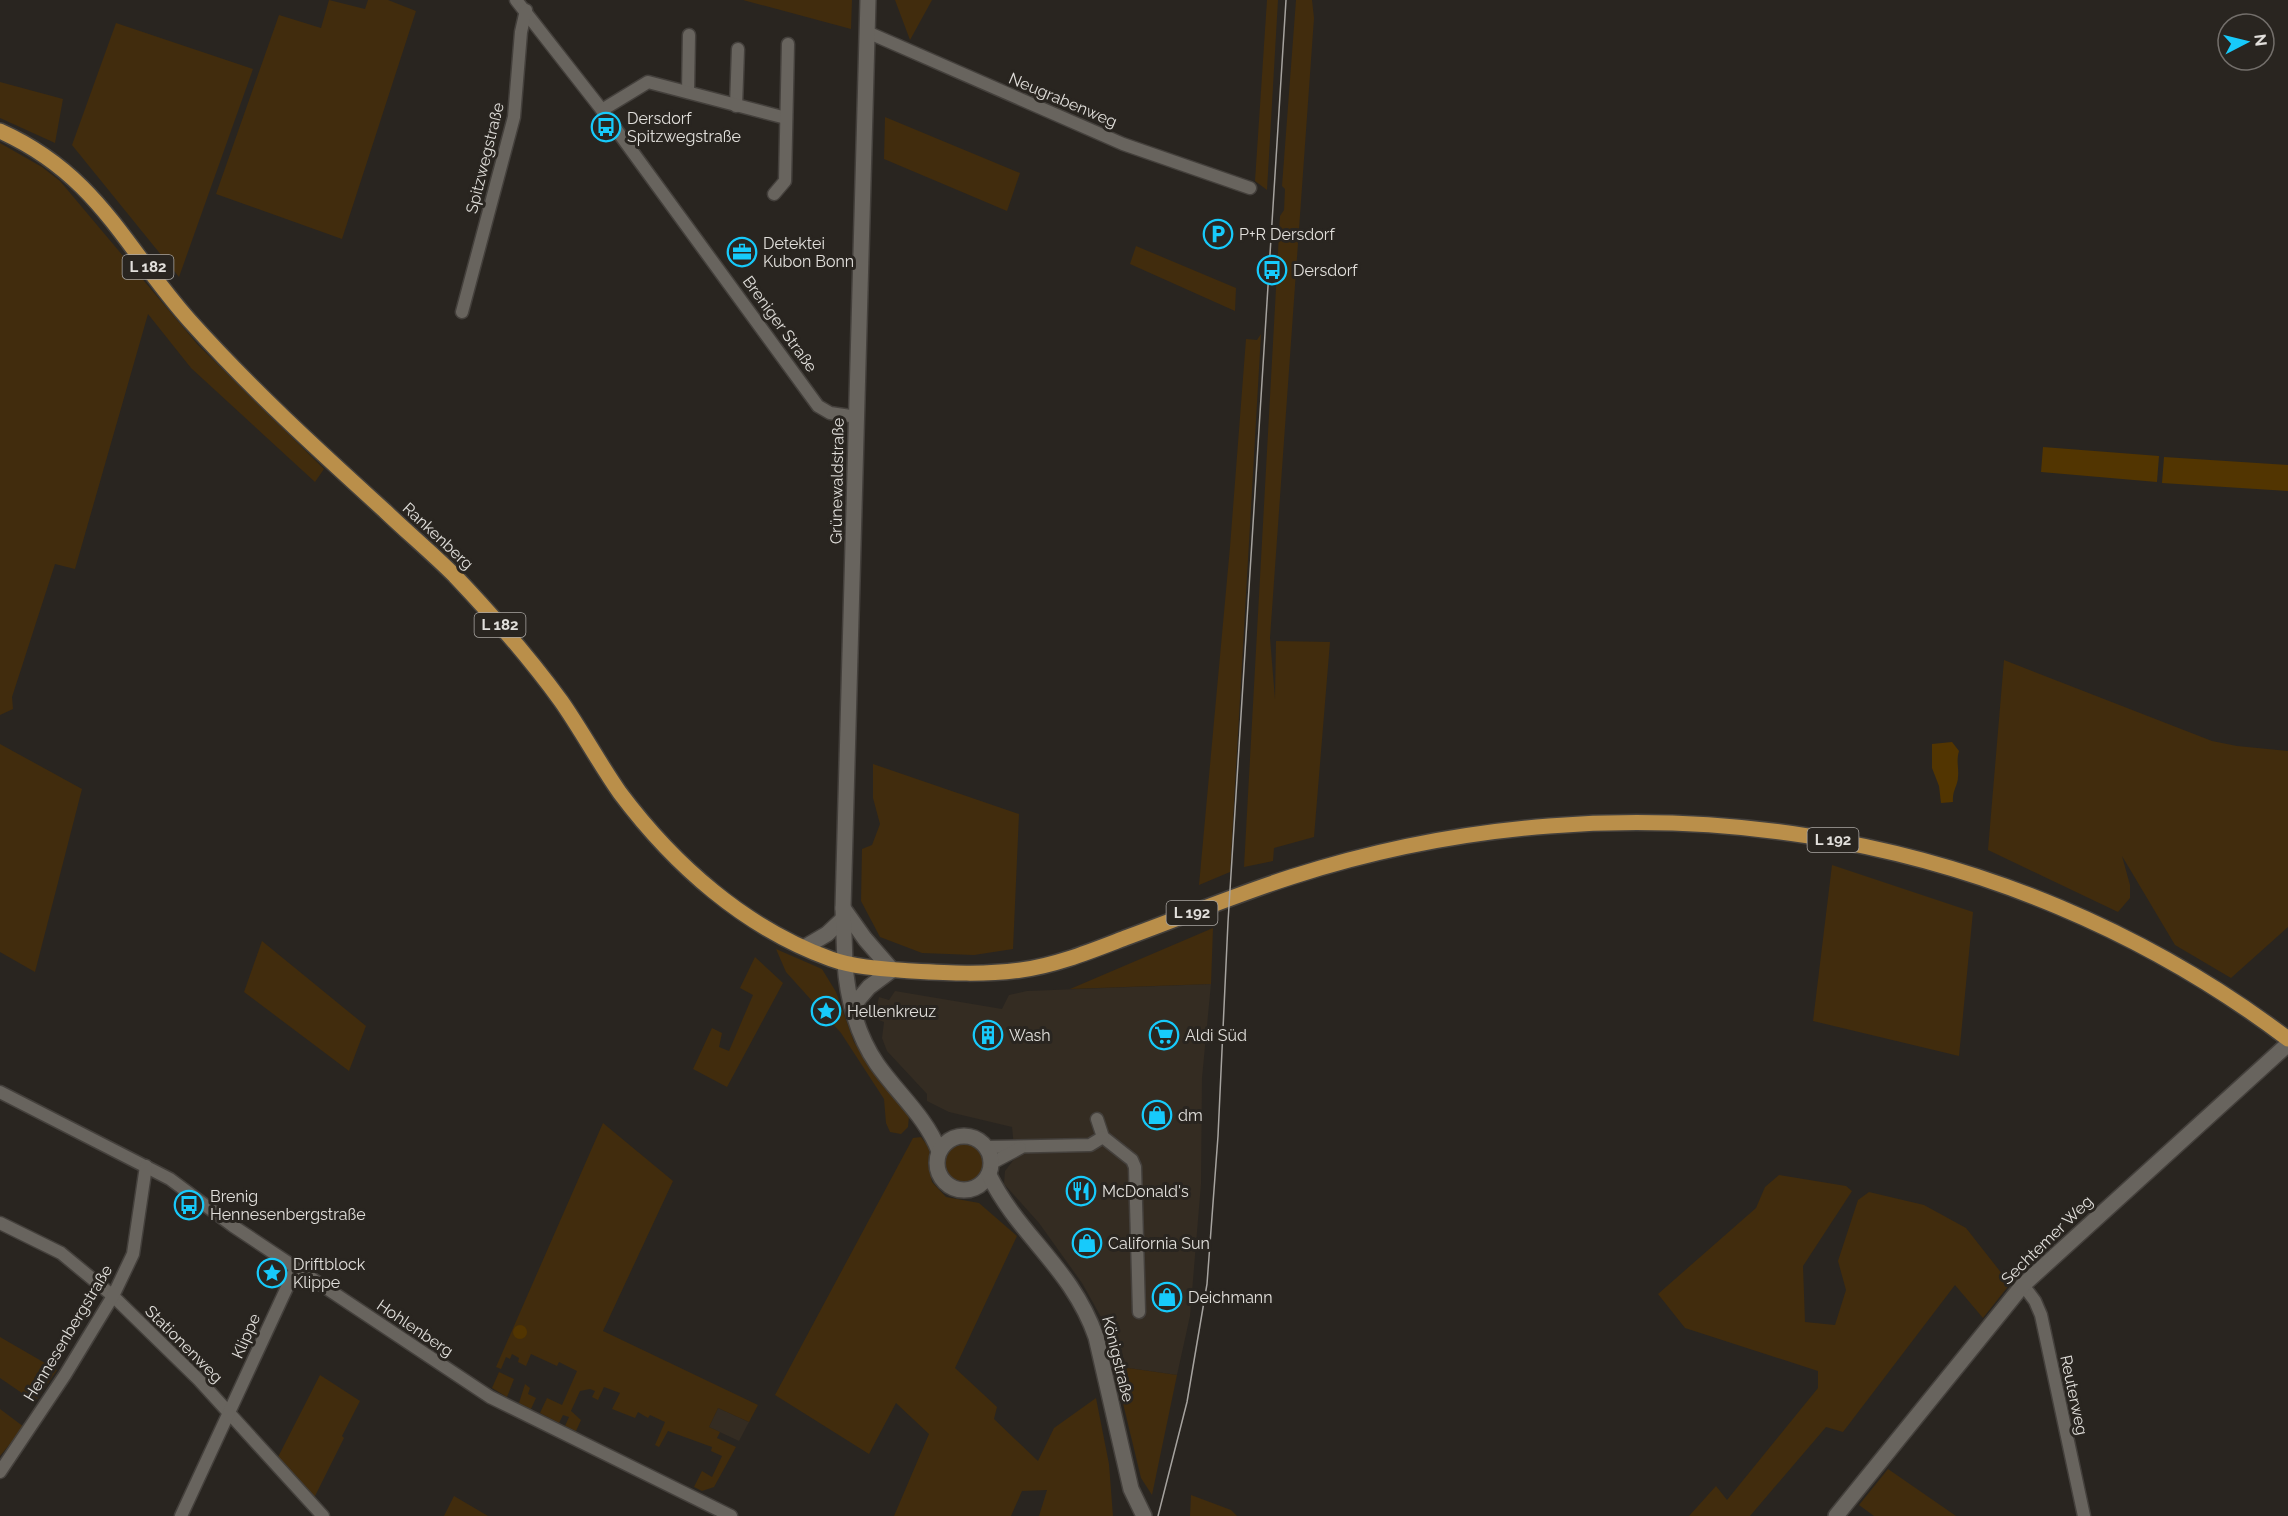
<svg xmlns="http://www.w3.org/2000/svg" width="2288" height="1516" font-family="Raleway,sans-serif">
<rect width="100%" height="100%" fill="#292520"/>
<!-- built -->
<g fill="#342c22">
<path d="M1211 984 1202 1078 1201 1184 1190 1316 1177 1375 1114 1366 1101 1317 1082 1283 1039 1223 1004 1184 1005 1171 1015 1158 1012 1127 949 1112 927 1101V1094L887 1051 882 1038 884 1022 874 1018 879 997 889 1000 895 991 1002 1009 1009 995 1027 991Z"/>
<path d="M718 1408 749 1422 739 1441 709 1427Z"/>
</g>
<!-- green -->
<g fill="#412c0d">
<path d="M329 0 365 9 368 0H388L416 11 342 239 216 194 279 15 321 28Z"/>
<path d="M743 0H852L851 29Z"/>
<path d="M895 0H932L910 40Z"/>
<path d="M1267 0H1278L1267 190 1255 181Z"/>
<path d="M1296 0H1312L1314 18 1270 638 1275 699 1276 641 1330 642 1314 837 1274 848 1273 861 1244 867 1280 216 1284 210 1285 189 1282 186Z"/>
<path d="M116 23 253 69 179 277 72 145Z"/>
<path d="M0 82 63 99 55 143 0 118Z"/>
<path d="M885 117 1020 173 1007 211 884 159Z"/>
<path d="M0 143 42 167 60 181 198 345 324 469 315 482 191 368 148 314 75 569 55 564 12 697 13 709 0 715Z"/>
<path d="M1136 246 1236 288 1235 311 1130 264Z"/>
<path d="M1261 334 1230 872 1199 885 1230 547 1246 339 1257 340Z"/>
<path d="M2004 660 2212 741 2237 746 2288 751V927L2231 978 2175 945 2122 856 2130 885V898L2118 912 1988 850Z"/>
<path d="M0 744 82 789 35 972 0 952Z"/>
<path d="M873 764 1019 814 1013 949 974 955 922 953 880 937 861 901 862 849 872 845 880 824 873 798Z"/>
<path d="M1832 865 1973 912 1959 1056 1813 1021Z"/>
<path d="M1213 928 1211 984 1070 989Z"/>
<path d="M262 941 366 1026 349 1071 244 992Z"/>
<path d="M776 949 822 969 836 992 854 1042 878 1080 909 1116 908 1127 901 1134 890 1132 886 1123 884 1099 841 1033 786 972Z"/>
<path d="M755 957 783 983 727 1087 693 1069 712 1028 722 1033 719 1047 729 1051 753 995 740 988Z"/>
<path d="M603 1123 673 1181 603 1331 758 1405 749 1422 718 1408 709 1427 720 1432 717 1438 736 1447 714 1487 702 1491 694 1487 702 1471 712 1477 722 1456 711 1451 712 1447 668 1431 659 1447 655 1445 665 1422 650 1415 648 1418 638 1412 635 1418 612 1409 620 1393 604 1387 598 1400 592 1397 595 1391 590 1389 580 1391 571 1411 581 1420 576 1431 565 1426 569 1417 563 1415 559 1423 540 1413 547 1398 562 1405 577 1371 559 1362 557 1366 531 1354 526 1366 518 1362 519 1358 512 1354 510 1359 506 1357 501 1369 496 1367Z"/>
<path d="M921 1137 930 1149 928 1164 932 1182 946 1197 979 1203 1017 1236 955 1368 997 1407 994 1419 1038 1461 1054 1428 1096 1398 1109 1464 1113 1516H1039L1047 1490 1022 1491 1011 1516H894L929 1434 896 1403 869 1454 775 1395 913 1138Z"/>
<circle cx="965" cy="1164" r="21"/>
<path d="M1779 1175 1846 1186 1852 1191 1803 1266 1805 1322 1835 1325 1846 1290 1838 1261 1858 1200 1869 1192 1924 1205 1966 1228 2010 1284 1983 1318 1955 1285 1843 1432 1826 1427 1750 1516H1689L1716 1486 1727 1500 1818 1388V1371L1685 1328 1658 1294 1756 1208 1765 1187Z"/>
<path d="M0 1337 57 1370 35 1402 0 1378Z"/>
<path d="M1114 1366 1177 1375 1152 1495 1141 1478Z"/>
<path d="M499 1372 514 1379 507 1397 492 1388Z"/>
<path d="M320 1375 360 1401 342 1436 344 1438 313 1500 276 1461Z"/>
<path d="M525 1384 530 1388 528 1394 536 1398 531 1409 519 1403Z"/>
<path d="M0 1409 24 1427 0 1456Z"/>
<path d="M1888 1469 1956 1516H1874L1859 1505Z"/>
<path d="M1191 1495 1231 1510 1237 1516H1190Z"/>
<path d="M454 1496 488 1516H444Z"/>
</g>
<!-- water -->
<g fill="#523501">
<path d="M2043 447 2159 456 2157 482 2041 472Z"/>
<path d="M2164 457 2288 465V491L2162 483Z"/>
<path d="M1952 742 1959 751C1956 762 1959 767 1958 777 1958 785 1952 791 1953 802L1941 803 1939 786 1932 768V744Z"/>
<circle cx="520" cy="1332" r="7"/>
</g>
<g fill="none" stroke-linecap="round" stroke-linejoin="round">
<!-- minor casing -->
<g stroke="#44403c" stroke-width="15">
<g id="minor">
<path d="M516 0 602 110 818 406 830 413 857 417"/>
<path d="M867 32 1123 144 1250 188"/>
<path d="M688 92 689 35"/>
<path d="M736 106 738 49"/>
<path d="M602 110 648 82 786 118"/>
<path d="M774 194 785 181 788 44"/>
<path d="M462 312 514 117 521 32 526 10"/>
<path d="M0 1092 170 1179 233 1226 490 1397 731 1516"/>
<path d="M1097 1119 1103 1137 1132 1160 1135 1167 1139 1312"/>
<path d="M987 1147 1090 1145 1103 1137"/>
<path d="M992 1163 1020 1148"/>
<path d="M0 1223 61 1253 113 1296 199 1380 323 1516"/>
<path d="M2023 1285 2035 1301 2041 1315 2084 1516"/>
<path d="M0 1472 65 1375 113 1296 133 1254 146 1166"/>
<path d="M181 1516 296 1268"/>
</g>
</g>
<!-- tertiary casing -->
<g stroke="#44403c" stroke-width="18">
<g id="tertiary">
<path d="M845 963C847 997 857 1035 877 1064 898 1094 926 1117 939 1151"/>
<path d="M852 1007 869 987 892 970"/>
<circle cx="964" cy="1163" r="27"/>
<path d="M989 1175C1019 1236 1072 1268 1096 1337L1131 1489 1144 1516"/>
<path d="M1836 1516 2023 1285 2288 1044"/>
</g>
</g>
<!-- secondary casing -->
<g stroke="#44403c" stroke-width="18">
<g id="secondary">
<path d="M843 908 865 939 892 970"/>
<path d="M805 947 827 934 843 919"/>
<path d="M845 963 843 908 868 0"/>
</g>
</g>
<!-- primary casing -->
<g stroke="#44403c" stroke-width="18">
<path id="primary" d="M0 131C98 175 124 247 190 321 251 389 318 450 385 511 408 533 433 554 455 576 493 616 529 657 561 701 582 731 599 763 620 793 674 865 745 928 831 959 856 968 886 969 912 971 948 973 985 975 1021 970 1057 965 1091 951 1125 938 1180 918 1235 895 1291 877 1629 768 2003 823 2288 1039"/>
</g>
<!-- minor -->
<use href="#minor" stroke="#68645e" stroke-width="12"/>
<!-- tertiary -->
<use href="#tertiary" stroke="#68645e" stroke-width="15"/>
<!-- secondary -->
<use href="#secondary" stroke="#68645e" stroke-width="15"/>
<!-- primary -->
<use href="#primary" stroke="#ba8f4a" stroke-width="15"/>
<!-- tram -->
<path stroke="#a6a39f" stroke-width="1.5" d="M1158 1516 1187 1402 1207 1284 1218 1136 1228 922 1286 0"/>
</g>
<!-- icons -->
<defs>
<g id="bus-ring" transform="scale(1.5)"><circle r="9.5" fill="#292520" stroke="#17cafb" stroke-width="1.5"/><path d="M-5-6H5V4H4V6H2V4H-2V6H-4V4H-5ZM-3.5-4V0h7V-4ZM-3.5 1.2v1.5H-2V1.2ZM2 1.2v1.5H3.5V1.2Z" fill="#17cafb"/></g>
<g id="parking-ring" transform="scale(1.5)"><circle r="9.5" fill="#292520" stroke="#17cafb" stroke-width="1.5"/><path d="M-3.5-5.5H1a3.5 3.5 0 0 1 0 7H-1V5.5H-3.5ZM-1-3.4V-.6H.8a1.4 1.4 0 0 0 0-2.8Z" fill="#17cafb"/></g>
<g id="office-ring" transform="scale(1.5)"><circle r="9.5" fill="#292520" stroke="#17cafb" stroke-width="1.5"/><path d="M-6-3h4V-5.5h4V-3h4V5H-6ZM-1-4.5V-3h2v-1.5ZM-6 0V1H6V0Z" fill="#17cafb"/></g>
<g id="sight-ring" transform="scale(1.5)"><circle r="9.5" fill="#292520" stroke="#17cafb" stroke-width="1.5"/><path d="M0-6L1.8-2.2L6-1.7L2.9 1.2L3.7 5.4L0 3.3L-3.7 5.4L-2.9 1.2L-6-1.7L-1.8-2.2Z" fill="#17cafb"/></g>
<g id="building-ring" transform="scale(1.5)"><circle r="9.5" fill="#292520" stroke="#17cafb" stroke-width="1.5"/><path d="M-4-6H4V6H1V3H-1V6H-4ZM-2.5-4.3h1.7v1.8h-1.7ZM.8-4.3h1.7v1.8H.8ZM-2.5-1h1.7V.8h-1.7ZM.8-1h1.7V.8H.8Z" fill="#17cafb"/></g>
<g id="supermarket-ring" transform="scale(1.5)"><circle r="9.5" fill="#292520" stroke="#17cafb" stroke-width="1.5"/><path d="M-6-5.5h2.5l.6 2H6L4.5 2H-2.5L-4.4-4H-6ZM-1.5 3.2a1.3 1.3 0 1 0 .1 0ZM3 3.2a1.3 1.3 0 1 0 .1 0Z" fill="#17cafb"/></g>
<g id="shop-ring" transform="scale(1.5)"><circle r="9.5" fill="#292520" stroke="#17cafb" stroke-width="1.5"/><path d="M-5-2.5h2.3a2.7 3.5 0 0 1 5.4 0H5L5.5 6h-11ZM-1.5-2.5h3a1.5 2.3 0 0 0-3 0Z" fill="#17cafb"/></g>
<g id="restaurant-ring" transform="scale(1.5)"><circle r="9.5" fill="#292520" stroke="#17cafb" stroke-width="1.5"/><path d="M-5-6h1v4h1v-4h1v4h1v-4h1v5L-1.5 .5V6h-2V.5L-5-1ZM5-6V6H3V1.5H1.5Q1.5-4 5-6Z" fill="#17cafb"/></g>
</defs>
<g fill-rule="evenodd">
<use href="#bus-ring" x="606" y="127"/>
<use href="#parking-ring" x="1218" y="234"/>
<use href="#office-ring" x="742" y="252"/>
<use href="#bus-ring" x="1272" y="270"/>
<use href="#sight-ring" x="826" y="1011"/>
<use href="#building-ring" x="988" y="1035"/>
<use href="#supermarket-ring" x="1164" y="1035"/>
<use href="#shop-ring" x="1157" y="1115"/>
<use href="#restaurant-ring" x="1081" y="1191"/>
<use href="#bus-ring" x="189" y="1205"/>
<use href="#shop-ring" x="1087" y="1243"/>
<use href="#sight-ring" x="272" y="1273"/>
<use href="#shop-ring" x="1167" y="1297"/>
</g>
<g text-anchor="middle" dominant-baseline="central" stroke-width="6" stroke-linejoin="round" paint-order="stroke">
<!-- shield labels -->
<g fill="#292520" stroke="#aaa7a3" stroke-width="1.5">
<rect x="122.5" y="255" width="51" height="24" rx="4.5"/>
<rect x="474.5" y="613" width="51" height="24" rx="4.5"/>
<rect x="1807.5" y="828" width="51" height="24" rx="4.5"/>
<rect x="1166.5" y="901" width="51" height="24" rx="4.5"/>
</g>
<g font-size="15" font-weight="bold" fill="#e1dfdb">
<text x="148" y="267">L 182</text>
<text x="500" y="625">L 182</text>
<text x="1833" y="840">L 192</text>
<text x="1192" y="913">L 192</text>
</g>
<!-- street labels -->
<g font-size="16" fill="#e1dfdb" stroke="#292520">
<text transform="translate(1063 100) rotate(23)">Neugrabenweg</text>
<text transform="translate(485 158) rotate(-76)">Spitzwegstraße</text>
<text transform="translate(780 324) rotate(54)">Breniger Straße</text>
<text transform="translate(837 481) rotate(-89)">Grünewaldstraße</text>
<text transform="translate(438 536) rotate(43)">Rankenberg</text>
<text transform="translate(2047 1240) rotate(-44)">Sechtemer Weg</text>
<text transform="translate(415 1328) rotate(34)">Hohlenberg</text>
<text transform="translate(68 1333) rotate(-59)">Hennesenbergstraße</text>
<text transform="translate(246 1336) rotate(-66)">Klippe</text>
<text transform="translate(184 1344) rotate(45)">Stationenweg</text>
<text transform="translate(1118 1359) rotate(76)">Königstraße</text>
<text transform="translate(2074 1395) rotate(78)">Reuterweg</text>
</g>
<!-- poi labels -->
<g font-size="16" fill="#e1dfdb" stroke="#292520" text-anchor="start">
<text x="627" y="118">Dersdorf<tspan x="627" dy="18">Spitzwegstraße</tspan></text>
<text x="1239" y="234">P+R Dersdorf</text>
<text x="763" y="243">Detektei<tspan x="763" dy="18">Kubon Bonn</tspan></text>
<text x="1293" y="270">Dersdorf</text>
<text x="847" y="1011">Hellenkreuz</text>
<text x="1009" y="1035">Wash</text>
<text x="1185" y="1035">Aldi Süd</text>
<text x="1178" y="1115">dm</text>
<text x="1102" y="1191">McDonald's</text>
<text x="210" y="1196">Brenig<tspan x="210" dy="18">Hennesenbergstraße</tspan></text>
<text x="1108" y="1243">California Sun</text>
<text x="293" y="1264">Driftblock<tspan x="293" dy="18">Klippe</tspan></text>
<text x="1188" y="1297">Deichmann</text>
</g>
</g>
<!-- north arrow -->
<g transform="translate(2246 42) rotate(83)"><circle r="28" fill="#292520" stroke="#736f6b" stroke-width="1.5"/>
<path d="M0-4.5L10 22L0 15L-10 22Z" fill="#17cafb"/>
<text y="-9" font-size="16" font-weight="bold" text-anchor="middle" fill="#e1dfdb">N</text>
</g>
</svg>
